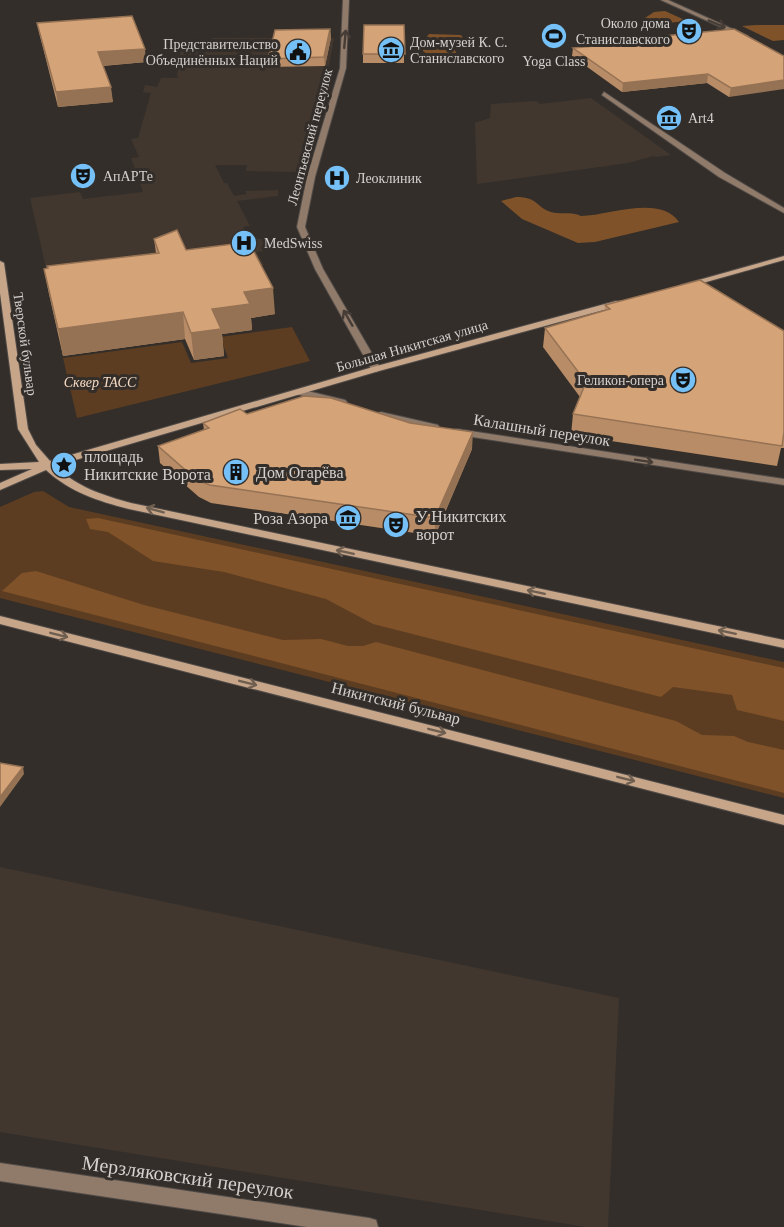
<svg xmlns="http://www.w3.org/2000/svg" width="784" height="1227" font-family="'Times New Roman',serif">
<rect width="100%" height="100%" fill="#332e2a"/>
<!-- built -->
<g fill="#41372f">
<path d="M212 38H334L329 66 300 172 246 171 247 165H215L224 183H227L234 196 247 194 245 191 278 190V196L237 201 250 226 243 227 250 240 266 238 272 250 257 252 264 265 251 267 275 314 247 318 252 330 215 335 224 356 194 360 185 339 63 356 49 294H52L30 198 80 192 83 199 143 192 131 158 139 157 131 139 138 138 151 93 143 92 145 85 157 87 161 78H179L177 76 182 41H211Z"/>
<path d="M591 98 671 155 656 157 653 156 628 163 477 184 475 123 490 118 491 104 536 101 540 104Z"/>
<path d="M0 867 619 998 608 1227H586L0 1132Z"/>
</g>
<!-- green -->
<g fill="#5d3d21">
<path d="M292 327 310 361 77 418 63 358 182 342 191 363 228 358 220 337Z"/>
<path d="M43 491 69 507 784 662V798L0 598V507L34 492Z"/>
</g>
<!-- forest -->
<g fill="#7f5229">
<path d="M665 11 687 21 656 24 645 18 654 12Z"/>
<path d="M757 25H784V40L773 41 742 26Z"/>
<path d="M429 34 461 35 463 38 450 41 458 56 456 59 432 58 423 51V45L417 42 419 39 426 38Z"/>
<path d="M516 197C539 197 535 207 551 212 562 215 571 211 581 216 608 216 660 194 679 222L595 242 578 243 522 219 501 201Z"/>
<path d="M98 518 784 668V721L737 710 732 695 673 687 661 697 373 624 326 599 224 572 153 561 108 532 90 529 86 519Z"/>
<path d="M36 571 144 605 283 640 321 639 348 646H363L376 642 676 721 702 735 734 736 748 742 784 750V793L2 591 22 573Z"/>
</g>
<g fill="none" stroke-linecap="round" stroke-linejoin="round">
<!-- street casing -->
<g stroke="#504b48" stroke-width="2">
<g id="street">
<path d="M343 0H349L346 68 315 177 305 227 323 269 381 369 376 372 371 369 315 269 297 227 307 177 340 68Z"/>
<path d="M661 0H668L748 36 743 37Z"/>
<path d="M604 92 725 173 784 208V213L719 177 602 95Z"/>
<path d="M299 389 345 400 347 402 342 405 296 394 294 392Z"/>
<path d="M381 412 438 425 439 427 434 430 378 417V413Z"/>
<path d="M457 429 784 479V485L453 434V430Z"/>
<path d="M0 1163 369 1218 376 1220 378 1227H307L0 1181Z"/>
</g>
</g>
<!-- secondary casing -->
<g stroke="#504b48" stroke-width="2">
<g id="secondary">
<path d="M784 256V260L685 288 681 285Z"/>
<path d="M0 261 4 263 28 429 36 445 50 461 373 367 616 301H622V305L379 371 55 466C77 487 102 495 131 503L784 640V648L129 509C98 501 70 492 46 470L0 490V483L32 469 0 470V464L39 462 18 429 0 293Z"/>
<path d="M0 616 784 815V825L0 624Z"/>
</g>
</g>
<!-- street -->
<use href="#street" fill="#907a69" fill-rule="evenodd"/>
<!-- secondary -->
<use href="#secondary" fill="#c7a589" fill-rule="evenodd"/>
</g>
<!-- wall -->
<g fill="#b78c67">
<path d="M37 23 146 62 103 66 113 102 58 107 40 36Z"/>
<path d="M404 25V63H363V54Z"/>
<path d="M330 29 331 38 325 66 268 67V59Z"/>
<path d="M612 41 784 56 729 97 707 83 622 92 572 56 573 48 612 44Z"/>
<path d="M154 239 186 250 275 314 251 318 252 330 222 334 224 356 194 360 185 339 63 356 49 294 44 269 156 253Z"/>
<path d="M605 305 784 331V448H781L777 466 571 435 573 414 580 397 543 347 545 328 605 310Z"/>
<path d="M247 414 472 449 435 536 211 503 199 497 160 463 158 446 204 430 203 423Z"/>
</g>
<!-- shaded-wall -->
<g fill="#957254">
<path d="M330 29 331 38 325 66 324 57Z"/>
<path d="M145 49 146 62 100 66 98 52Z"/>
<path d="M708 74 707 83 622 92 623 83Z"/>
<path d="M784 80V89L729 97 731 88Z"/>
<path d="M111 87 113 102 58 107 56 92Z"/>
<path d="M273 288 275 314 251 318 252 330 222 334 224 356 194 360 191 333 212 309 244 292Z"/>
<path d="M183 312 185 339 63 356 58 329Z"/>
<path d="M473 432 472 449 435 536V518Z"/>
<path d="M23 767 24 774 0 807V797Z"/>
</g>
<!-- building -->
<g fill="#d5a378" stroke="#957254" stroke-width="1.5">
<path d="M132 16 145 49 98 52 111 87 56 92 37 23Z"/>
<path d="M364 25H404L405 54H363Z"/>
<path d="M330 29 324 57 268 59 275 30Z"/>
<path d="M734 29 784 56V80L731 88 708 74 623 83 573 48 617 44 612 41Z"/>
<path d="M177 230 186 250 249 242 273 288 244 292 250 304 212 309 221 329 191 333 183 312 58 329 44 269 48 268 47 266 159 253 154 239Z"/>
<path d="M700 280 784 331V432L782 446 573 414 586 382 545 328 610 309 605 305Z"/>
<path d="M304 396 331 398 410 423 473 432 435 518 210 485 197 480 158 446 209 428 203 423 240 409 247 414Z"/>
<path d="M0 763 23 767 0 797Z"/>
</g>
<!-- one-way arrows -->
<defs><path id="oneway-shaft" d="M-6 0H5M1.5-3L5.5 0L1.5 3" fill="none" stroke-width="1.6" stroke-linecap="round" stroke-linejoin="round" transform="scale(1.5)"/></defs>
<g stroke="#463d37">
<use href="#oneway-shaft" transform="translate(717 24) rotate(23)"/>
<use href="#oneway-shaft" transform="translate(345 39) rotate(-85)"/>
<use href="#oneway-shaft" transform="translate(348 318) rotate(-120)"/>
<use href="#oneway-shaft" transform="translate(644 461) rotate(9)"/>
</g>
<g stroke="#6e5e50">
<use href="#oneway-shaft" transform="translate(155 510) rotate(-165)"/>
<use href="#oneway-shaft" transform="translate(345 552) rotate(-168)"/>
<use href="#oneway-shaft" transform="translate(536 592) rotate(-168)"/>
<use href="#oneway-shaft" transform="translate(727 632) rotate(-168)"/>
<use href="#oneway-shaft" transform="translate(59 635) rotate(14)"/>
<use href="#oneway-shaft" transform="translate(248 683) rotate(14)"/>
<use href="#oneway-shaft" transform="translate(437 731) rotate(14)"/>
<use href="#oneway-shaft" transform="translate(626 779) rotate(14)"/>
</g>
<!-- icons -->
<defs>
<g id="theatre-disc" transform="scale(1.35)"><circle r="9.5" fill="#75c0f6" stroke="#332e2a"/><path d="M-5-5.5Q0-4 5-5.5V0Q5 5 0 6Q-5 5-5 0ZM-3.3-2.5H-1v1.5H-3.3ZM1-2.5H3.3v1.5H1ZM-2.8 1Q0 5.5 2.8 1Z" fill="#111"/></g>
<g id="stadium-disc" transform="scale(1.35)"><circle r="9.5" fill="#75c0f6" stroke="#332e2a"/><path d="M0-5a6.5 5 0 1 0 0 10a6.5 5 0 1 0 0-10ZM-3.5-1.8h7v3.6h-7Z" fill="#111"/></g>
<g id="museum-disc" transform="scale(1.35)"><circle r="9.5" fill="#75c0f6" stroke="#332e2a"/><path d="M0-6L6-3V-2H-6V-3ZM-5-1h2V3h-2ZM-1-1h2V3h-2ZM3-1h2V3H3ZM-6 4H6V6H-6Z" fill="#111"/></g>
<g id="civic-disc" transform="scale(1.35)"><circle r="9.5" fill="#75c0f6" stroke="#332e2a"/><path d="M-.6-6.5H3V-4.5H.6V-3L4-1V1h2V6H-6V1h2V-1L-.6-3ZM-1.2 2.5V6h2.4V2.5Z" fill="#111"/></g>
<g id="hospital-disc" transform="scale(1.35)"><circle r="9.5" fill="#75c0f6" stroke="#332e2a"/><path d="M-5-5h3v3.5h4V-5h3V5h-3V1.5h-4V5h-3Z" fill="#111"/></g>
<g id="sight-disc" transform="scale(1.35)"><circle r="9.5" fill="#75c0f6" stroke="#332e2a"/><path d="M0-6L1.8-2.2L6-1.7L2.9 1.2L3.7 5.4L0 3.3L-3.7 5.4L-2.9 1.2L-6-1.7L-1.8-2.2Z" fill="#111"/></g>
<g id="building-disc" transform="scale(1.35)"><circle r="9.5" fill="#75c0f6" stroke="#332e2a"/><path d="M-4-6H4V6H1V3H-1V6H-4ZM-2.5-4.3h1.7v1.8h-1.7ZM.8-4.3h1.7v1.8H.8ZM-2.5-1h1.7V.8h-1.7ZM.8-1h1.7V.8H.8Z" fill="#111"/></g>
</defs>
<g fill-rule="evenodd">
<use href="#theatre-disc" x="689" y="31"/>
<use href="#stadium-disc" x="554" y="36"/>
<use href="#museum-disc" x="391" y="50"/>
<use href="#civic-disc" x="298" y="52"/>
<use href="#museum-disc" x="669" y="118"/>
<use href="#theatre-disc" x="83" y="176"/>
<use href="#hospital-disc" x="337" y="178"/>
<use href="#hospital-disc" x="244" y="243"/>
<use href="#theatre-disc" x="683" y="380"/>
<use href="#sight-disc" x="64" y="465"/>
<use href="#building-disc" x="236" y="472"/>
<use href="#museum-disc" x="348" y="518"/>
<use href="#theatre-disc" x="396" y="525"/>
</g>
<g text-anchor="middle" dominant-baseline="central" stroke-width="6" stroke-linejoin="round" paint-order="stroke">
<!-- far-poi labels -->
<g font-size="14" fill="#d4d1ce" stroke="#332e2a" text-anchor="start">
<text x="670" y="23" text-anchor="end">Около дома<tspan x="670" dy="16">Станиславского</tspan></text>
<text x="410" y="42">Дом-музей К. С.<tspan x="410" dy="16">Станиславского</tspan></text>
<text x="278" y="44" text-anchor="end">Представительство<tspan x="278" dy="16">Объединённых Наций</tspan></text>
<text x="554" y="61" text-anchor="middle">Yoga Class</text>
<text x="688" y="118">Art4</text>
<text x="103" y="176">АпАРТе</text>
<text x="356" y="178">Леоклиник</text>
<text x="264" y="243">MedSwiss</text>
<text x="664" y="380" text-anchor="end">Геликон-опера</text>
</g>
<!-- far-street labels -->
<g font-size="14" fill="#d4d1ce" stroke="#332e2a">
<text transform="translate(310 137) rotate(-75)">Леонтьевский переулок</text>
<text transform="translate(25 344) rotate(82)">Тверской бульвар</text>
<text transform="translate(412 346) rotate(-16)">Большая Никитская улица</text>
</g>
<!-- far-park labels -->
<g font-size="14" font-style="italic" fill="#f9dcc4" stroke="#332e2a">
<text x="100" y="382">Сквер ТАСС</text>
</g>
<!-- street labels -->
<g font-size="16" fill="#d4d1ce" stroke="#332e2a">
<text transform="translate(542 430) rotate(9)">Калашный переулок</text>
<text transform="translate(396 703) rotate(14)">Никитский бульвар</text>
</g>
<!-- poi labels -->
<g font-size="16" fill="#d4d1ce" stroke="#332e2a" text-anchor="start">
<text x="84" y="456">площадь<tspan x="84" dy="18">Никитские Ворота</tspan></text>
<text x="256" y="472">Дом Огарёва</text>
<text x="416" y="516">У Никитских<tspan x="416" dy="18">ворот</tspan></text>
<text x="328" y="518" text-anchor="end">Роза Азора</text>
</g>
<!-- near-street labels -->
<g font-size="20" fill="#d4d1ce" stroke="#332e2a">
<text transform="translate(188 1177) rotate(8)">Мерзляковский переулок</text>
</g>
</g>
</svg>
